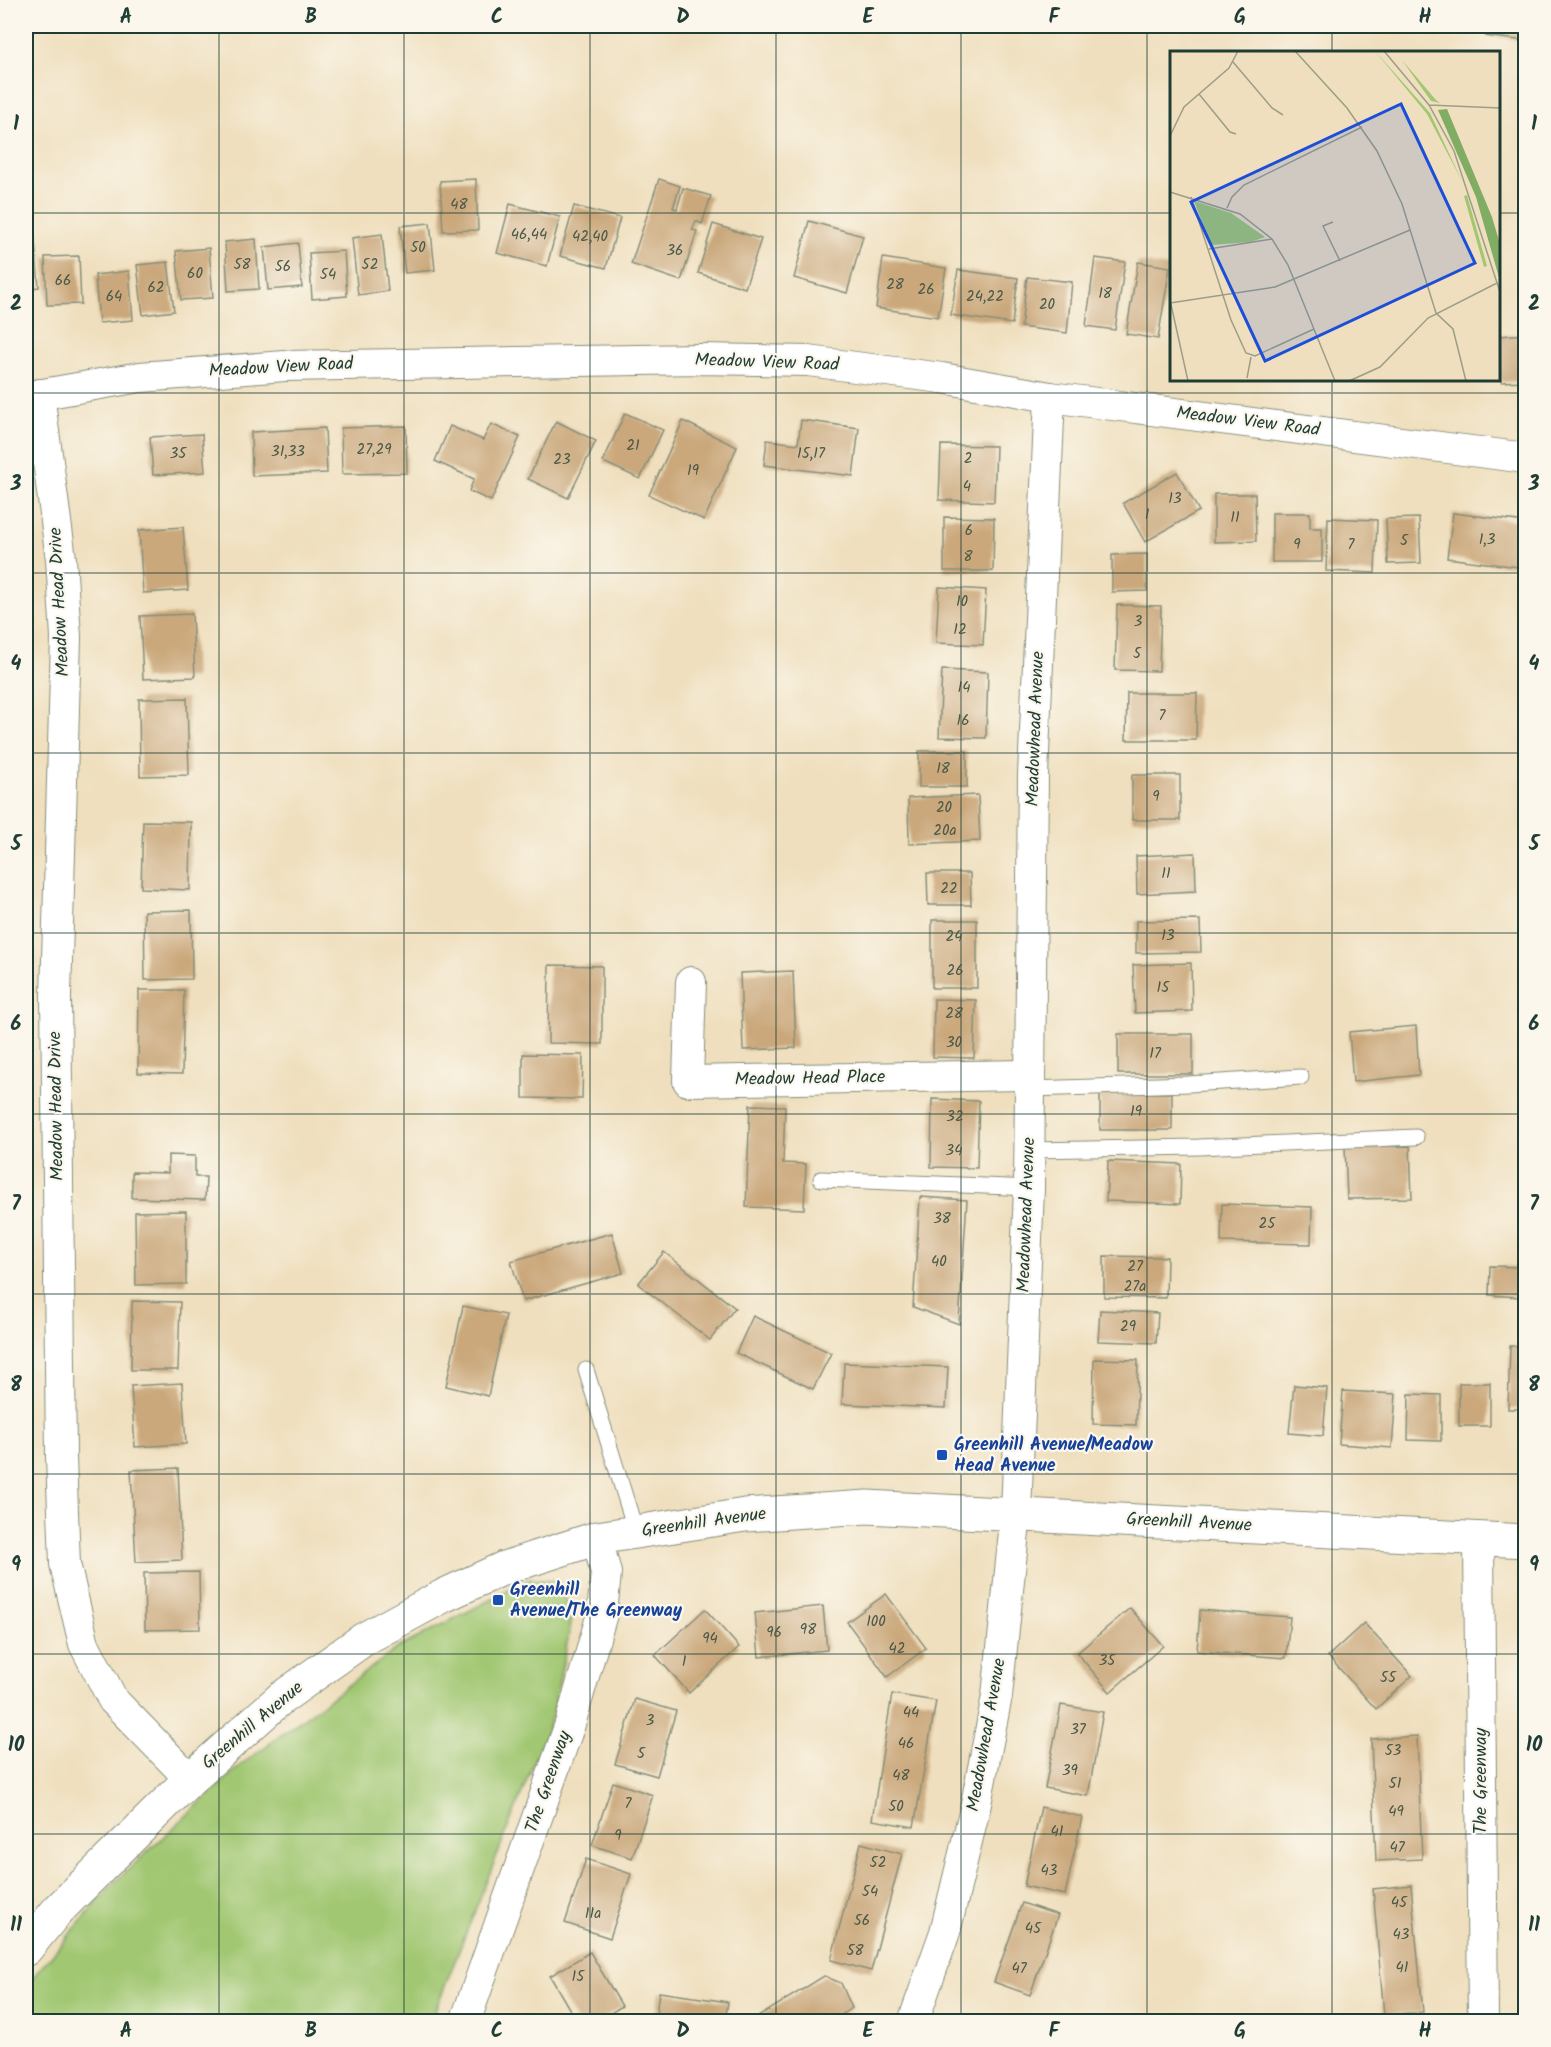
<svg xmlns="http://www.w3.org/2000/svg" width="1551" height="2047" font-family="Kalam,sans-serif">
<rect width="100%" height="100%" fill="#fbf7ec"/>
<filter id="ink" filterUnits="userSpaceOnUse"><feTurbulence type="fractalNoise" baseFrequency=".0167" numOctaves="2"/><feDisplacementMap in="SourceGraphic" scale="12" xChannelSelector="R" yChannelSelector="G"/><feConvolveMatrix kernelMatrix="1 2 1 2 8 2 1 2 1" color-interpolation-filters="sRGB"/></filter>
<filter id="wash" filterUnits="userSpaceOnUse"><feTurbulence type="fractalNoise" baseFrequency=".008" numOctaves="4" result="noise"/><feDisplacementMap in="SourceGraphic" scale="24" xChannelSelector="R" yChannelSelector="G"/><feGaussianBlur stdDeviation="1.35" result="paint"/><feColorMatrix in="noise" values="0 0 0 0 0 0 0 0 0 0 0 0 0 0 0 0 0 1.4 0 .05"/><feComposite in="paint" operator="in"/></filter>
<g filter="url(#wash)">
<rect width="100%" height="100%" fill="#efdfbe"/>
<!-- green -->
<path fill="#a1c772" stroke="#608253" stroke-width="1.5" d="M530 1579 558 1582 573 1614 552 1717 431 2021 26 2020V1985L114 1883 242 1764 398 1648Z"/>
<g id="blocks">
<!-- building -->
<g fill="#caa87c">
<path d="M1488 26H1526V41L1486 36Z"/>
<path d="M476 179 478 230 443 231 440 181Z"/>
<path d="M659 179 680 186 673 208 677 209 683 188 711 196 702 224 696 221 692 230 697 231 681 281 631 264Z"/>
<path d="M510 204 560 217 547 266 497 253Z"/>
<path d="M574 206 620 218 606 268 560 256Z"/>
<path d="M809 221 863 236 847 293 794 278Z"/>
<path d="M430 223 435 270 405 273 400 226Z"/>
<path d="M713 224 761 239 745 288 698 273Z"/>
<path d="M34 231 39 287 26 289V232Z"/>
<path d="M382 234 388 291 358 295 352 238Z"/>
<path d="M256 239 259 289 228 291 225 242Z"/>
<path d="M298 243 302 287 268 290 264 247Z"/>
<path d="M209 248 213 298 181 300 176 251Z"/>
<path d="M344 251 347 296 312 299 309 253Z"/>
<path d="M79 256 81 304 47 305 45 257Z"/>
<path d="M883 258 946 268 938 317 876 308Z"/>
<path d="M1095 258 1125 262 1115 330 1086 326Z"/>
<path d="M168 262 174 311 143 315 137 265Z"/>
<path d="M1138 262 1170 267 1158 339 1126 334Z"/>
<path d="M958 270 1018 278 1012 324 951 315Z"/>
<path d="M129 271 133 320 99 323 95 275Z"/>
<path d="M1027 277 1072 282 1067 333 1021 327Z"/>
<path d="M1526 334V381L1501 382 1499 336Z"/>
<path d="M625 413 663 430 640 479 603 462Z"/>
<path d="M801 420 859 428 853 476 764 465 767 440 798 444Z"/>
<path d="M556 421 596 441 568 498 528 479Z"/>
<path d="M683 421 737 447 704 520 649 495Z"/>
<path d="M491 424 520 437 491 501 469 491 474 479 435 461 450 426 483 440Z"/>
<path d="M406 426 407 473 342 474 341 428Z"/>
<path d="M325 428 327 473 252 476 251 432Z"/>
<path d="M202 434 205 472 153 475 150 437Z"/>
<path d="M941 445 996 446 994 502 939 500Z"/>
<path d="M1177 472 1199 511 1145 542 1123 503Z"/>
<path d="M1214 494H1255L1256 541 1214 542Z"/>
<path d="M1272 513H1310V528H1322V562H1272Z"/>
<path d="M1453 513 1526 522V568L1447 558Z"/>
<path d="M944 517 994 518 993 571H944Z"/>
<path d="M1328 518 1377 520 1375 573 1326 571Z"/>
<path d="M1419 518 1421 563 1388 564 1386 519Z"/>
<path d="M183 527 188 590 143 593 139 530Z"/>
<path d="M1147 554V591L1112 592V555Z"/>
<path d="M939 587 986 590 983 645 936 643Z"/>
<path d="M1117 605 1161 606 1159 671 1115 670Z"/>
<path d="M192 614 195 677 143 679 140 616Z"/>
<path d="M942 670 988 672 986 738 939 737Z"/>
<path d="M1127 693H1197L1196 740H1126Z"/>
<path d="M187 698 189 775 140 776 139 699Z"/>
<rect x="919" y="751" width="48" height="36"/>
<rect x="1132" y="775" width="48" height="45"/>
<path d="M978 795 980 841 909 844 908 798Z"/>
<path d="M143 821 191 822 190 890 141 888Z"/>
<path d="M1195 853 1196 891 1137 894 1136 856Z"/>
<path d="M927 873H970L971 905H928Z"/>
<path d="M191 910 192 979 145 980 144 911Z"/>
<rect x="932" y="920" width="45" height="68"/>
<path d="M1200 920 1201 952 1136 953V921Z"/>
<path d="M1191 963 1192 1011 1135 1013 1133 965Z"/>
<path d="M549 965 602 966V1044L548 1043Z"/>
<path d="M793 971 796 1048 743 1050 740 973Z"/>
<path d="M139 990H184L182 1074 138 1073Z"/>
<path d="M934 999 976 1000 974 1058 933 1057Z"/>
<path d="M1416 1026 1419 1075 1353 1082 1349 1032Z"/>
<rect x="1118" y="1034" width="75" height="40"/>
<path d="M523 1054 583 1055 582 1099 523 1098Z"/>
<rect x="1100" y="1093" width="72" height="37"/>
<path d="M932 1099 979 1101 977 1168 931 1167Z"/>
<path d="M750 1105 785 1106 783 1163 806 1164 804 1209 746 1207Z"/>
<path d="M1410 1146 1412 1198 1347 1199 1345 1147Z"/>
<path d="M168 1155 195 1156V1177H206L205 1200 132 1198V1172L168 1173Z"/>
<path d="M1108 1161 1181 1164 1180 1204 1106 1201Z"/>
<path d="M920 1197 967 1200 959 1324 913 1307Z"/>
<path d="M1222 1204 1312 1207 1311 1244 1221 1242Z"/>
<path d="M186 1211V1284L136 1285 135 1212Z"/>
<path d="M612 1233 623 1273 523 1301 511 1261Z"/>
<path d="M664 1252 735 1308 710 1340 638 1284Z"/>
<path d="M1104 1256 1167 1257 1166 1298 1104 1297Z"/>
<path d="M1490 1266 1521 1267 1519 1297 1489 1295Z"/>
<path d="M132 1301 180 1302 178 1370H131Z"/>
<path d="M463 1306 506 1315 488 1396 446 1386Z"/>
<path d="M1100 1310 1158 1313 1156 1343 1098 1341Z"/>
<path d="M753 1316 831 1353 813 1389 736 1353Z"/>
<path d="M1510 1346 1526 1347V1409H1508Z"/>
<path d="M1094 1359 1138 1360 1136 1425 1093 1424Z"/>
<path d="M844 1363 948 1367 946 1408 842 1404Z"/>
<path d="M182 1383 186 1444 135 1447 131 1386Z"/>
<rect x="1459" y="1383" width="31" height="43"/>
<path d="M1294 1385 1327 1388 1323 1436 1289 1433Z"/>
<path d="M1343 1391 1396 1394 1392 1448 1339 1444Z"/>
<path d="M1409 1394 1441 1395V1441L1408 1440Z"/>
<path d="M178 1468 182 1560 136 1562 131 1470Z"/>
<path d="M199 1572 200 1629 145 1630 144 1573Z"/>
<path d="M886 1594 926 1648 887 1677 847 1622Z"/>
<path d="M823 1606 827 1650 759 1657 755 1613Z"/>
<path d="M1130 1608 1163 1646 1110 1692 1077 1653Z"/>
<path d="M705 1609 739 1647 689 1693 655 1655Z"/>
<path d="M1200 1610 1290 1617 1286 1658 1197 1651Z"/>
<path d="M1364 1623 1412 1676 1376 1709 1328 1656Z"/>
<path d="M892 1694 936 1701 914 1827 872 1820Z"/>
<path d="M635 1699 676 1711 657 1776 615 1764Z"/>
<path d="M1061 1705 1103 1712 1088 1796 1045 1788Z"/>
<path d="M1417 1736 1422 1859 1376 1861 1371 1739Z"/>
<path d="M613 1782 653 1795 632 1858 592 1845Z"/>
<path d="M1041 1807 1082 1817 1065 1895 1024 1886Z"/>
<path d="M861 1843 902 1854 871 1971 831 1960Z"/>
<path d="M586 1859 631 1874 610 1938 565 1923Z"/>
<path d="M1411 1885 1423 2012 1384 2015 1373 1889Z"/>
<path d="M1022 1903 1058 1915 1030 1995 994 1982Z"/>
<path d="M590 1952 622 2006 597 2022H577L550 1976Z"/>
<path d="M824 1976 841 1983 852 2008 831 2022H750Z"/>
<path d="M659 1992 728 2002 725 2022H655Z"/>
</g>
</g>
</g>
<g filter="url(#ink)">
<use href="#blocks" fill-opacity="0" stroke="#878e79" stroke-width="1.5"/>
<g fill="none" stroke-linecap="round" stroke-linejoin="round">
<!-- lane casing -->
<g stroke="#878e79" stroke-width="17">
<g id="lane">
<path d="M1030 1089 1189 1084 1301 1077"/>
<path d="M1030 1150 1199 1147 1416 1137"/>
<path d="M821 1179 1029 1188"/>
<path d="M586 1370 636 1532"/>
</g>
</g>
<!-- street casing -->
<g stroke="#878e79" stroke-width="32">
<g id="street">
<path d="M39 394 61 559 66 637 56 996 61 1457 65 1564 84 1644 113 1700 190 1779"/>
<path d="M26 397 140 377 285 366 700 359 808 361 942 378 1050 397 1526 458"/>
<path d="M691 982 688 1081 1030 1075"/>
<path d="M1479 1540 1483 2022"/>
<path d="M465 2022 570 1724 602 1614 606 1573 597 1538"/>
<path d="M913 2022 945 1932 976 1804 997 1696 1016 1513 1029 1188 1033 775 1050 397"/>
</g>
</g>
<!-- secondary casing -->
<g stroke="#878e79" stroke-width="35">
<path id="secondary" d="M26 1949 57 1911 190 1779 280 1699 364 1639 443 1596 504 1568 597 1538 745 1515 867 1507 1526 1541"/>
</g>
<!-- lane -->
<use href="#lane" stroke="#fff" stroke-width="15"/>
<!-- street -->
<use href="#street" stroke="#fff" stroke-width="30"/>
<!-- secondary -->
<use href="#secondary" stroke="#fff" stroke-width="33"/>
</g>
</g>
<!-- grid -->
<path fill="none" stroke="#1f3d34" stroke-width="1.5" stroke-opacity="0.55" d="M219 26V2022M404 26V2022M590 26V2022M776 26V2022M961 26V2022M1147 26V2022M1332 26V52M26 213H1172M1498 213H1526M1332 380V2022M26 393H1526M26 573H1526M26 753H1526M26 933H1526M26 1114H1526M26 1294H1526M26 1474H1526M26 1654H1526M26 1834H1526"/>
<!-- markers -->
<g fill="#1a4fb4" stroke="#fbf7ec" stroke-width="2">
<rect x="936" y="1449" width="12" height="12" rx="3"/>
<rect x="492" y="1594" width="12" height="12" rx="3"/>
</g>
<g text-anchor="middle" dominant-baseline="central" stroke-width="4.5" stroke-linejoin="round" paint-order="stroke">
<!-- number labels -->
<g font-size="15" fill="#4a5846">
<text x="459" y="205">48</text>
<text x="529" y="235">46,44</text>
<text x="590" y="237">42,40</text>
<text x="418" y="248">50</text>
<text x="675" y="251">36</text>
<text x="242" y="265">58</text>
<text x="370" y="265">52</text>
<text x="283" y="267">56</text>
<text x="195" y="274">60</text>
<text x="328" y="275">54</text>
<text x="63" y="281">66</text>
<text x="895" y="285">28</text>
<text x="156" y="288">62</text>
<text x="926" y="290">26</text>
<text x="1105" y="294">18</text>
<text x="114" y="297">64</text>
<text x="985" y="297">24,22</text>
<text x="1047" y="305">20</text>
<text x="633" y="446">21</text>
<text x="374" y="450">27,29</text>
<text x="288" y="452">31,33</text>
<text x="178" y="454">35</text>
<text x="811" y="454">15,17</text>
<text x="968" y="459">2</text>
<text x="562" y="460">23</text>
<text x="693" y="471">19</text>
<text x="967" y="487">4</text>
<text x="1175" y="499">13</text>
<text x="1147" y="515">1</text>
<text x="1235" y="518">11</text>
<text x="969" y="531">6</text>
<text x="1487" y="540">1,3</text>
<text x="1404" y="541">5</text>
<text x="1297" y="545">9</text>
<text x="1351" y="545">7</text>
<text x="968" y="557">8</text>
<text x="962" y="602">10</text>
<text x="1138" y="622">3</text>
<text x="960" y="630">12</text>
<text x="1137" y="654">5</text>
<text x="964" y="688">14</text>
<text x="1162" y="716">7</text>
<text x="963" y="721">16</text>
<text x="943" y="769">18</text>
<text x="1156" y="797">9</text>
<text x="944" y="808">20</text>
<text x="945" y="831">20a</text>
<text x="1166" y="874">11</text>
<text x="949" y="889">22</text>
<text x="1168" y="936">13</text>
<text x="954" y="937">24</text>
<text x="955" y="971">26</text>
<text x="1163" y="988">15</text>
<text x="954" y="1014">28</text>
<text x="954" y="1043">30</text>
<text x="1155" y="1054">17</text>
<text x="1136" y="1112">19</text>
<text x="955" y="1117">32</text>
<text x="954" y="1151">34</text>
<text x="942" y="1219">38</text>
<text x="1267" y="1224">25</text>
<text x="939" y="1262">40</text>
<text x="1135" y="1267">27</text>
<text x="1135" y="1287">27a</text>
<text x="1128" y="1327">29</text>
<text x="876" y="1622">100</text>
<text x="808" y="1630">98</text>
<text x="774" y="1633">96</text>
<text x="710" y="1639">94</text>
<text x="897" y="1649">42</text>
<text x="1107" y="1661">35</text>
<text x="684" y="1662">1</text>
<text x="1388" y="1678">55</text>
<text x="911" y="1713">44</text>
<text x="650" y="1721">3</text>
<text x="1078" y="1730">37</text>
<text x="906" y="1744">46</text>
<text x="1393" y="1751">53</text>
<text x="641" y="1754">5</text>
<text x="1070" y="1771">39</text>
<text x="901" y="1776">48</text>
<text x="1395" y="1784">51</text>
<text x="628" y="1804">7</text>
<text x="896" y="1807">50</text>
<text x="1396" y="1812">49</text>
<text x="1057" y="1832">41</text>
<text x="618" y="1836">9</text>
<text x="1397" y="1848">47</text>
<text x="878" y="1863">52</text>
<text x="1049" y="1871">43</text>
<text x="870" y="1892">54</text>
<text x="1399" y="1903">45</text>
<text x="593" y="1914">11a</text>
<text x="862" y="1921">56</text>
<text x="1033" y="1929">45</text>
<text x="1401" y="1935">43</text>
<text x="855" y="1951">58</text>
<text x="1402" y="1968">41</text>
<text x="1019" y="1969">47</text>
<text x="578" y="1977">15</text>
</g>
<!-- street labels -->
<g font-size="18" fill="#1f3d34" stroke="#fbf7ec">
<text transform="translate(767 363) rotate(2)">Meadow View Road</text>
<text transform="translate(281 368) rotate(-3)">Meadow View Road</text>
<text transform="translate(1248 422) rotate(7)">Meadow View Road</text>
<text transform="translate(60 602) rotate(-93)">Meadow Head Drive</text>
<text transform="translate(1036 729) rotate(-88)">Meadowhead Avenue</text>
<text transform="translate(810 1079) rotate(-1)">Meadow Head Place</text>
<text transform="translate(57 1106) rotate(-91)">Meadow Head Drive</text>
<text transform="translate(1027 1215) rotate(-88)">Meadowhead Avenue</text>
<text transform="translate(704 1523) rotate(-8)">Greenhill Avenue</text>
<text transform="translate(1189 1523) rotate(3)">Greenhill Avenue</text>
<text transform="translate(253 1726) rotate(-40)">Greenhill Avenue</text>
<text transform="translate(987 1735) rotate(-80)">Meadowhead Avenue</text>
<text transform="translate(1481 1781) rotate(-90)">The Greenway</text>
<text transform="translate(549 1782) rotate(-71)">The Greenway</text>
</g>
<!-- transit labels -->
<g font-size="18" font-weight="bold" fill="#164399" stroke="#fbf7ec" text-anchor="start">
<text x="954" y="1445">Greenhill Avenue/Meadow<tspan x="954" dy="21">Head Avenue</tspan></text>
<text x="510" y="1590">Greenhill<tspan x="510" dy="21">Avenue/The Greenway</tspan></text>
</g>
</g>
<!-- overview -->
<g transform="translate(1170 51)">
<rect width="330" height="330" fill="#efdfbe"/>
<path d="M205 0 260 62 292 130 257 63ZM232 9 266 49 270 52 261 50ZM297 144 317 215 314 216 294 145ZM24 150 61 162 95 186 81 191 41 194Z" fill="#a1c772"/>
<path d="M277 58 322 166 330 193V230L306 146 268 59Z" fill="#80ac64"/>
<path fill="none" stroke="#9c9e87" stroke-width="1.5" d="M125 0 177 57 207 100 232 153 266 262 283 278 296 330M214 0 259 54 284 100 330 241M63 11 102 57 113 64M29 43 60 81 66 83M259 54 330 57M0 85 14 56 59 17 68 0M0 141 70 163 102 188 118 214 165 330M21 146 61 269 76 302 85 305 144 278M57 157 62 146 74 134 192 76M163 171 153 175 170 210M39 198 102 188M0 249 18 330M0 252 105 236 240 179M77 327 81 306M179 330 210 316 258 267 327 232"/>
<path fill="#1d4ed8" fill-opacity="0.15" stroke="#1d4ed8" stroke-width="3" d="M231 53 305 212 95 310 21 151Z"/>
<rect width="330" height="330" fill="none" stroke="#1f3d34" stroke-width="3"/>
</g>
<!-- margin -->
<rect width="1551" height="2047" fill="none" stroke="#fbf7ec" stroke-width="66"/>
<rect x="33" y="33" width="1485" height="1981" fill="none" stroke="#1f3d34" stroke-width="2"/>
<g font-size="20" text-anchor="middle" font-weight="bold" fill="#1f3d34">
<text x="126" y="23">A</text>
<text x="311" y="23">B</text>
<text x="497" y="23">C</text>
<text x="683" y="23">D</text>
<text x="868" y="23">E</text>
<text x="1054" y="23">F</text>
<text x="1240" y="23">G</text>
<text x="1425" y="23">H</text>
<text x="16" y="130">1</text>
<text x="1534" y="130">1</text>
<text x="16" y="310">2</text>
<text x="1534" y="310">2</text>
<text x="16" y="490">3</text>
<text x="1534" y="490">3</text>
<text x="16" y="670">4</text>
<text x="1534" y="670">4</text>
<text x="16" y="850">5</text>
<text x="1534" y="850">5</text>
<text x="16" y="1030">6</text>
<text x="1534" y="1030">6</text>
<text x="16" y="1210">7</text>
<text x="1534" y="1210">7</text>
<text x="16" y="1391">8</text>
<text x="1534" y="1391">8</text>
<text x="16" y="1571">9</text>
<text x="1534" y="1571">9</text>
<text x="16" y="1751">10</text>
<text x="1534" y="1751">10</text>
<text x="16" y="1931">11</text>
<text x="1534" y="1931">11</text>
<text x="126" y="2037">A</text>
<text x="311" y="2037">B</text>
<text x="497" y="2037">C</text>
<text x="683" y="2037">D</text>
<text x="868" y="2037">E</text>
<text x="1054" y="2037">F</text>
<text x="1240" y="2037">G</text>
<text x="1425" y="2037">H</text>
</g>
</svg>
